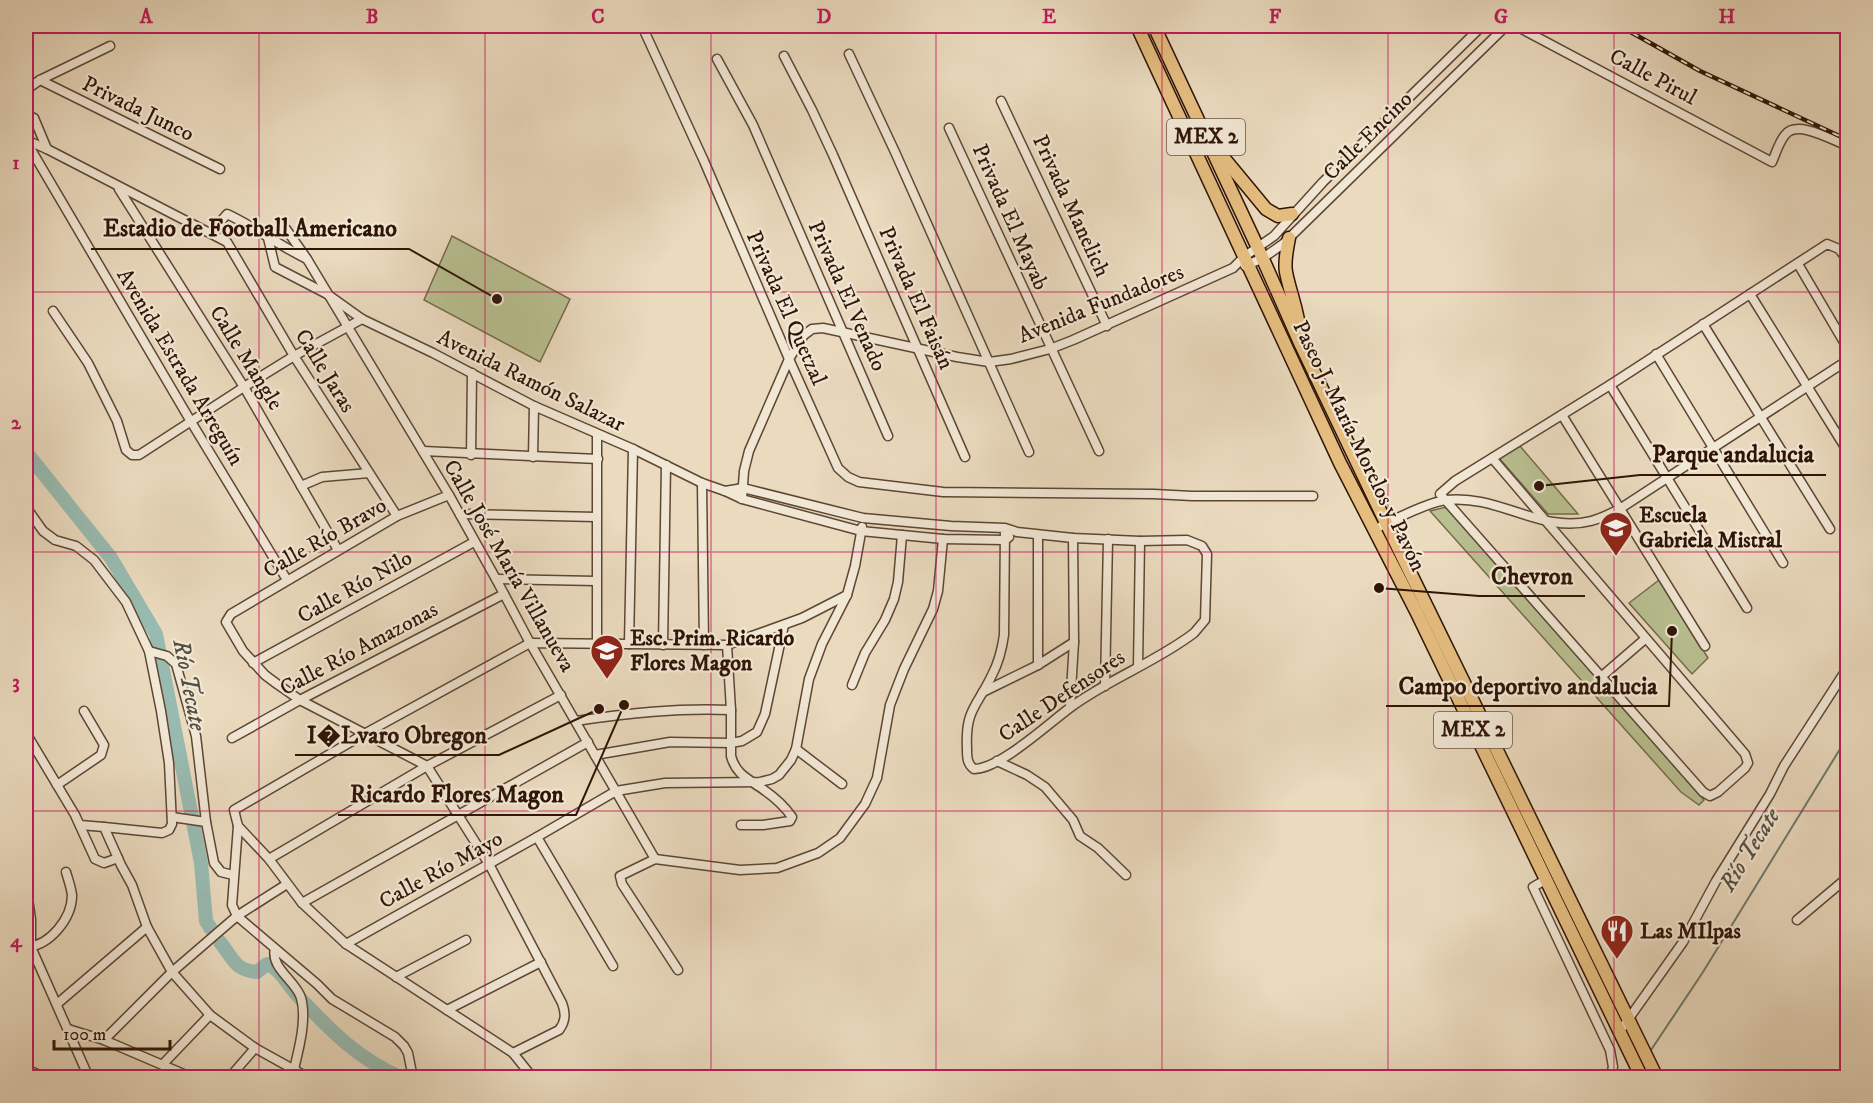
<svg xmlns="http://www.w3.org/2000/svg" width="1873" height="1103" font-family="'IM FELL DW Pica',serif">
<rect width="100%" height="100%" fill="#eadabe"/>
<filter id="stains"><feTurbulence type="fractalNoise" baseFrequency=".00333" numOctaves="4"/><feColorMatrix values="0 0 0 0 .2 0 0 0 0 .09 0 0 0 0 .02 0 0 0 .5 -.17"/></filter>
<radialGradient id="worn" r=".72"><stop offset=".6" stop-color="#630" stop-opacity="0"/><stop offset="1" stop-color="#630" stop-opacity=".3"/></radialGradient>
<!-- green -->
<g fill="#b8bf90" stroke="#746a4b" stroke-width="1.5">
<path d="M452 236 570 299 540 362 424 300Z"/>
<path d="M1520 446 1578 514H1548L1499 458Z"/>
<path d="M1446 507 1704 800 1699 805 1681 792 1430 511Z"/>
<path d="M1659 580 1708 658 1692 674 1629 603Z"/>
</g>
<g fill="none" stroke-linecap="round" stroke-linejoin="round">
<!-- stream -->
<path stroke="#6e786d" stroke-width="2" d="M1649 1053 1703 972 1848 736"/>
<!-- river -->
<g stroke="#98bbb1" stroke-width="14">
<path d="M26 452 111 558 156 634 201 863 206 921 211 929"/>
<path d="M220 942C233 958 234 970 257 972L267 964C284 972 286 984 299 997 331 1031 358 1059 402 1078"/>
</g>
<!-- minor casing -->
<g stroke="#5e4634" stroke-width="11">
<g id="minor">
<path d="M642 26 704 161 789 359 838 468 848 477 859 482 943 492 1154 494 1192 496H1313"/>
<path d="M1516 26 1772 162C1776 153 1779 142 1785 135 1797 119 1832 140 1848 146"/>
<path d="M849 54 895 152 1029 452"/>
<path d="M784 56 812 110 833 155 965 457"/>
<path d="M717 59 753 125 888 436"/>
<path d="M40 80 220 169"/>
<path d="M26 90 40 80 110 46"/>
<path d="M1001 101 1107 326"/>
<path d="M26 115 34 118 47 149"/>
<path d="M949 128 1099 451"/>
<path d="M26 140 47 149 227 242 294 356 397 516"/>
<path d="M26 141 190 420 287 580"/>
<path d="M119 189 244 387 338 550"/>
<path d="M211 233 227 214C255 227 280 246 307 259L449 495 496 579 530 643 655 859"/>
<path d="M307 259 286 229 274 233 268 238 275 267 327 294 362 319 433 353 534 406 633 449 702 483 725 491 742 499 861 531 943 539 1005 540 1009 537"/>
<path d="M1798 264 1848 349"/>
<path d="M1245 266 1263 258 1283 244 1506 26"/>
<path d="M1750 294 1848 452"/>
<path d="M53 311 88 363 117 421 126 450 132 455H139L244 387 294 356 362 319"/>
<path d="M1703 324 1830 529"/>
<path d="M1656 354 1783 563"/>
<path d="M1610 385 1747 608"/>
<path d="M1562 415 1705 646"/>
<path d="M423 451 598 459"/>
<path d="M471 455 472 373"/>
<path d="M533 457 534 406"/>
<path d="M1492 458 1745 754 1748 763 1745 768 1718 792 1710 796 1703 792 1440 494 1455 481 1610 385 1827 244 1839 249 1848 261"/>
<path d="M702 483 704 645"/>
<path d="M301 486 322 477 369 473"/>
<path d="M725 491 743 488 863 518 951 526 1005 528 1017 532 1073 538 1140 541 1187 540 1202 546 1207 554 1205 620 1194 633C1156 662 1109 679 1071 707 1049 723 1000 769 974 769 967 764 967 757 967 749 965 709 977 707 992 675 999 662 1002 649 1004 635L1005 528"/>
<path d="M449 495 397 516 231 614 226 622 243 651 265 675 277 684 300 700 427 766 489 864 562 1003C566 1013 566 1021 559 1030L513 1053"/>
<path d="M742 499 744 471 749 451 789 359 804 335 812 329 823 328 957 357 989 362 1011 359 1050 349 1073 340 1233 268 1245 256 1274 236 1323 182 1482 26"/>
<path d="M26 507 43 531 55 540 76 546 94 560 126 602 149 651 161 711 169 763 172 824 169 830 162 833 104 827"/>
<path d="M460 514 596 517"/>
<path d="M1381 526C1397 518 1430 502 1446 500 1499 494 1541 534 1591 521 1602 518 1612 513 1621 508L1848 360"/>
<path d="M496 579 596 581"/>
<path d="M597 643V434"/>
<path d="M629 644 633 449"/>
<path d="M663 645 666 465"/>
<path d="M727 645 731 710V756C736 775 749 779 764 790 774 797 785 807 792 817L790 821 763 825H741"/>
<path d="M149 651 167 656 176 664 196 736 206 822"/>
<path d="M253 663 474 542"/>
<path d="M1038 665V535"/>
<path d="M1138 666 1140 541"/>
<path d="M1601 677 1645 639"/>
<path d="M852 685 865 653 885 620 894 599 898 582 902 535"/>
<path d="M1105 686 1108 539"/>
<path d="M983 692 1038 665 1074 642"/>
<path d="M1070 707 1074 642 1073 538"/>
<path d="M576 721C630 713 675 708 731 710"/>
<path d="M26 733 75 815 95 859 104 863 118 858"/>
<path d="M232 738 300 700 504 594"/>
<path d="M796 749 842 784"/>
<path d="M595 755 670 742 731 743 742 741 757 732 765 714 784 625"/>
<path d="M997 761 1027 775 1045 787 1073 820 1080 836 1098 848 1126 875"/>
<path d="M57 785 101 755 104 745 84 711"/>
<path d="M172 817 206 822 214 863 221 872 233 875"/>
<path d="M80 825 104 827 121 865 132 885 147 927 172 972 210 1015 255 1048 309 1078"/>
<path d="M238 826 232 905 237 916 317 984 332 999 395 1037 404 1046 408 1053 412 1073 416 1078"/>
<path d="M537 837 613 966"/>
<path d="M269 859 427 766 561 695"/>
<path d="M1547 879 1533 887 1610 1050 1613 1067 1610 1078"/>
<path d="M26 885 31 919V947L89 1078"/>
<path d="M302 903 588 742"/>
<path d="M1797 920 1848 877"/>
<path d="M346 944 537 837 616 791 665 783 760 782 772 779 779 775 791 760 796 749 809 679 822 644 847 595 855 566 862 527"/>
<path d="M26 947C50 946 72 918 72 895 71 887 68 879 66 872"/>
<path d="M275 949C270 968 296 981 301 998 307 1018 299 1049 294 1069"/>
<path d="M678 970 622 884 620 876 655 859 740 870 777 868 818 853 840 838 865 804 877 778 890 705 904 669 933 609 938 591 943 539"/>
<path d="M396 977 466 940"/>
<path d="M57 1004 147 927"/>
<path d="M447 1010 541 962"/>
<path d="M68 1029 104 1040 193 1078"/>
<path d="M1620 1031 1683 942 1716 881 1770 794 1784 766 1848 667"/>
<path d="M104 1040 172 972 237 916 287 884"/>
<path d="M163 1064 210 1015"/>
<path d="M26 1069 46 1078"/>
<path d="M229 1078 255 1048"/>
<path d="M533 1078 513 1053 346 944 302 903 269 859 238 826 234 810 366 733 530 643 727 645 802 618 847 595"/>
</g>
</g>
<!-- highway casing -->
<g stroke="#2f1406" stroke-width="15">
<g id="highway">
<path d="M1137 26 1340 463 1416 611 1642 1078"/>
<path d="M1154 26 1258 248 1301 345 1386 523 1657 1078"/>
<path d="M1218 151 1266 209 1278 216 1292 214"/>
<path d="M1289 238C1287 249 1284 261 1286 272 1290 293 1299 313 1300 335"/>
</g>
</g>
<!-- minor -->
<use href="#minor" stroke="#f1e7d5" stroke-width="8"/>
<!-- highway -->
<use href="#highway" stroke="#e5bd7f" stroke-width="12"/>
<!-- rail casing -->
<g stroke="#2f1406" stroke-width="4.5">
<path id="rail" d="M1620 26 1700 71 1848 140"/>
</g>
<!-- rail -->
<use href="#rail" stroke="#f1e7d5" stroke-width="2" stroke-dasharray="7" stroke-linecap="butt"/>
</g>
<!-- grid -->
<path fill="none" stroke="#c2185b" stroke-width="1.5" stroke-opacity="0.55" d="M259 26V1078M485 26V1078M711 26V1078M936 26V1078M1162 26V1078M1388 26V1078M1614 26V1078M26 292H1848M26 552H1848M26 811H1848"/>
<!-- icons -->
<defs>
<g id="school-pin" transform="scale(1.725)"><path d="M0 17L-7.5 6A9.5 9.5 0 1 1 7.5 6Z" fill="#8f2418" stroke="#f1e7d5"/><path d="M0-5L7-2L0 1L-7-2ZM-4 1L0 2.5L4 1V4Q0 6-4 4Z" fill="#fff"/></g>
<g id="restaurant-pin" transform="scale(1.725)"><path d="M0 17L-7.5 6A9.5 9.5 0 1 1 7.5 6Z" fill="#8f2418" stroke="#f1e7d5"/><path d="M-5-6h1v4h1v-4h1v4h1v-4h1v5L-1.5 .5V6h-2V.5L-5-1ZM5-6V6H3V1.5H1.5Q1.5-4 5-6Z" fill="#fff"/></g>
</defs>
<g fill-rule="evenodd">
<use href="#school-pin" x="1616" y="528"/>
<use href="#school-pin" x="607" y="651"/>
<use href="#restaurant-pin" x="1617" y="931"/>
</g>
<g text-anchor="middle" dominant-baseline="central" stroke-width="4.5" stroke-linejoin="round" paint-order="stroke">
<!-- shield labels -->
<g fill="#f1e7d5" stroke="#695344" stroke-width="1.5">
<rect x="1167" y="119" width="78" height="36" rx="4.5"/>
<rect x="1434" y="712" width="78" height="36" rx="4.5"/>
</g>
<g font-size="21" font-weight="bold" fill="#2f1406">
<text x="1206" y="137">MEX 2</text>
<text x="1473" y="730">MEX 2</text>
</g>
<!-- street labels -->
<g font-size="22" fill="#2f1406" stroke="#f1e7d5">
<text transform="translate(1653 77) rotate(28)">Calle Pirul</text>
<text transform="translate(138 109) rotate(26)">Privada Junco</text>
<text transform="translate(1368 136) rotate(-45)">Calle Encino</text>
<text transform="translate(1071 206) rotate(65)">Privada Manelich</text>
<text transform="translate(1010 217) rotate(66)">Privada El Mayab</text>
<text transform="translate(847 296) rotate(66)">Privada El Venado</text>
<text transform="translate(916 298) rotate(66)">Privada El Faisán</text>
<text transform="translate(1101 304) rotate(-22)">Avenida Fundadores</text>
<text transform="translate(786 308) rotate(66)">Privada El Quetzal</text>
<text transform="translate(246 358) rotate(58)">Calle Mangle</text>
<text transform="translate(180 367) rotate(59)">Avenida Estrada Arreguín</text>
<text transform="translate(325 371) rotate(58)">Calle Jaras</text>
<text transform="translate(531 381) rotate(26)">Avenida Ramón Salazar</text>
<text transform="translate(1359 446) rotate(64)">Paseo J. María Morelos y Pavón</text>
<text transform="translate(325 538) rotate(-30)">Calle Río Bravo</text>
<text transform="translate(509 566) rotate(60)">Calle José María Villanueva</text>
<text transform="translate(355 587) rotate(-29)">Calle Río Nilo</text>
<text transform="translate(359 649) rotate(-28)">Calle Río Amazonas</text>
<text transform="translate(1062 696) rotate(-34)">Calle Defensores</text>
<text transform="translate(441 870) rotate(-29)">Calle Río Mayo</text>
</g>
<!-- poi labels -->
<g font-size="22" font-weight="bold" fill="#2f1406" stroke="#f1e7d5" text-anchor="start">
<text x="1639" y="515">Escuela<tspan x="1639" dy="25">Gabriela Mistral</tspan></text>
<text x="630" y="638">Esc. Prim. Ricardo<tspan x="630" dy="25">Flores Magon</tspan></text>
<text x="1640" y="931">Las MIlpas</text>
</g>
<!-- water labels -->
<g font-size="24" font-style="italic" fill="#544e42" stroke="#f1e7d5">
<text transform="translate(189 685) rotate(79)">Río Tecate</text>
<text transform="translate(1750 850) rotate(-58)">Río Tecate</text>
</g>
</g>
<!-- callouts -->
<path fill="none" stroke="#2f1406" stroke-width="2" d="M497 299L409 249H91M1539 486L1640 475H1826M1379 588L1479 596H1585M1672 631L1669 706H1386M599 709L499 755H295M624 705L576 815H338"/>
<g fill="#2f1406" stroke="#f1e7d5" stroke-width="2">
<circle cx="497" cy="299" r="6"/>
<circle cx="1539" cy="486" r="6"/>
<circle cx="1379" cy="588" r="6"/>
<circle cx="1672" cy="631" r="6"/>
<circle cx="599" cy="709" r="6"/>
<circle cx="624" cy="705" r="6"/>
</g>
<g font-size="24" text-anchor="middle" font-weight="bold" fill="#2f1406" stroke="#f1e7d5" stroke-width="4.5" stroke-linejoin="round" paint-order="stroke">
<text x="250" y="236">Estadio de Football Americano</text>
<text x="1733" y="462">Parque andalucia</text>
<text x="1532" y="584">Chevron</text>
<text x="1528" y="694">Campo deportivo andalucia</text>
<text x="397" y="743">I�Lvaro Obregon</text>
<text x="457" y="802">Ricardo Flores Magon</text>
</g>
<!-- margin -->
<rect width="1873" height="1103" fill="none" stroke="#eadabe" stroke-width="66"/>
<!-- scale -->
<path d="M54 1040v9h116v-9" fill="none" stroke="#2f1406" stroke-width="3"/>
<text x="63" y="1040" font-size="18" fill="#2f1406" stroke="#f1e7d5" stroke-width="4.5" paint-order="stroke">100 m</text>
<rect x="33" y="33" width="1807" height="1037" fill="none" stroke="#c2185b" stroke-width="2"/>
<g font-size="20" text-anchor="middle" font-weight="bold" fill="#c2185b">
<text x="146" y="23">A</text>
<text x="372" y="23">B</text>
<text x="598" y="23">C</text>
<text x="824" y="23">D</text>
<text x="1049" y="23">E</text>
<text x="1275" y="23">F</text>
<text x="1501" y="23">G</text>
<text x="1727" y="23">H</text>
<text x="16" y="169">1</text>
<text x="16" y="429">2</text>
<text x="16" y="688">3</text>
<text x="16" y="947">4</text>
</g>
<rect width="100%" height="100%" filter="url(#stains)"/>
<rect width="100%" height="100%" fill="url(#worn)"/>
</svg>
